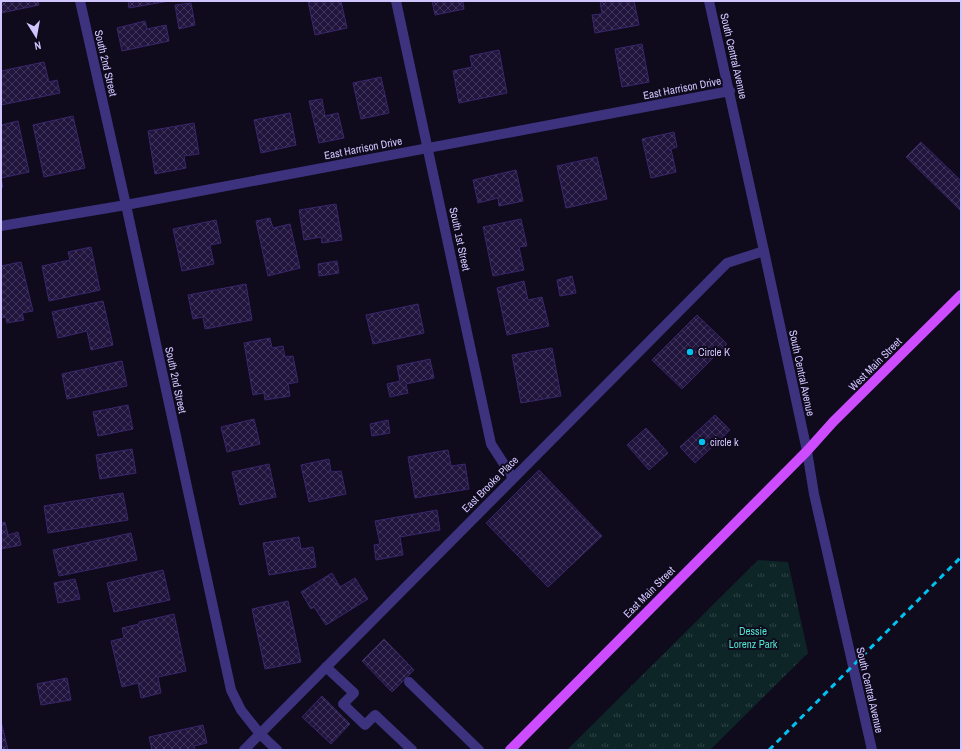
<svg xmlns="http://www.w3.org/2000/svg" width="962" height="751" font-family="'Archivo Narrow',sans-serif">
<defs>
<pattern id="grass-tufts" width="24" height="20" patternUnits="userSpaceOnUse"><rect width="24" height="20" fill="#0d2526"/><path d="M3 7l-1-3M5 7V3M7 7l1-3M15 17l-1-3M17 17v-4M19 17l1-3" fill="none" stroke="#2f4347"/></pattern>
<pattern id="building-cross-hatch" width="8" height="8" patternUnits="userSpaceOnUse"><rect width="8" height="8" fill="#21153e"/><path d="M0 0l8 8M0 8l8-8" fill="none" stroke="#40365b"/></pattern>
</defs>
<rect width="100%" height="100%" fill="#0f0a1c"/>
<!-- grass -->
<path fill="url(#grass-tufts)" d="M758 560 788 562 808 653 710 750H567Z"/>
<!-- building -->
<g fill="url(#building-cross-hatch)" stroke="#3a266c">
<path d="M1 1H38L39 5 1 13Z"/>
<path d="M128 1H169L129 8Z"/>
<path d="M308 1H341L347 28 315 35Z"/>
<path d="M432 1H463L464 9 435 15Z"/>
<path d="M600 1H634L639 25 595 33 592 15 602 14Z"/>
<path d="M191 3 195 25 179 29 175 5Z"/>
<path d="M145 21 147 29 166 25 169 41 122 51 117 28Z"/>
<path d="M642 44 649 82 622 87 615 49Z"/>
<path d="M499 50 507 93 459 103 453 71 472 67 470 56Z"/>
<path d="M44 62 49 82 57 80 60 93 1 105V71Z"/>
<path d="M381 77 389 113 361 119 353 83Z"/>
<path d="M322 99 325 116 338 113 344 138 319 143 309 101Z"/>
<path d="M290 113 296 145 261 153 254 120Z"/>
<path d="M73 116 85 168 44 177 33 125Z"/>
<path d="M18 121 29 172 1 178 3 187H1V125Z"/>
<path d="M194 123 199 154 184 156 186 168 155 174 148 131Z"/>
<path d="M674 132 677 147 671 149 676 172 651 178 642 139Z"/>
<path d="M921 142 961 181V211L906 157Z"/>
<path d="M597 157 607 199 566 208 557 166Z"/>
<path d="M516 170 523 201 499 206 498 198 478 203 473 180Z"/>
<path d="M336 204 342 240 322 243 321 237 304 240 299 210Z"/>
<path d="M270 218 273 228 290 224 300 268 268 276 256 221Z"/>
<path d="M521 219 527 246 519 247 524 270 493 276 483 227Z"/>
<path d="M216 220 221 243 210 245 214 264 182 271 173 229Z"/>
<path d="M91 247 100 290 49 301 42 266 70 260 68 252Z"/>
<path d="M337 261 339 273 319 276 318 264Z"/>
<path d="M21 262 33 311 22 313 24 320 7 323 6 317 1 318V266Z"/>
<path d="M572 276 576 293 560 296 557 280Z"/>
<path d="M524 281 528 300 542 297 549 326 507 335 497 288Z"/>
<path d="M246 284 252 320 205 329 203 317 193 319 188 295Z"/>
<path d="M103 301 113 345 91 350 87 331 58 338 52 312Z"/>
<path d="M418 304 424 333 373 344 366 315Z"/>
<path d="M697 315 727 344 682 389 652 360Z"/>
<path d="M270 338 272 348 283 346 285 357 293 356 298 382 288 384 290 396 265 400 264 393 253 395 244 343Z"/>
<path d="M552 348 561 396 521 403 512 355Z"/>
<path d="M430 359 434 378 406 384 408 393 390 397 387 384 400 381 397 366Z"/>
<path d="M122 361 127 386 67 399 62 374Z"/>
<path d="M128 405 133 429 98 436 93 412Z"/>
<path d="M715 415 730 430 695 463 680 447Z"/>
<path d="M254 419 260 444 227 452 221 427Z"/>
<path d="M388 420 390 433 372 436 370 424Z"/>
<path d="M646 428 668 453 649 470 627 445Z"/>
<path d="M132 449 136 473 100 479 96 455Z"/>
<path d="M448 450 451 466 465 464 469 489 415 498 408 457Z"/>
<path d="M329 459 331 472 341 471 346 494 309 502 301 465Z"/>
<path d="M269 464 276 497 240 505 232 472Z"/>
<path d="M539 470 602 536 548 587 486 523Z"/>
<path d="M123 493 128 520 48 533 44 506Z"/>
<path d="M437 510 440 530 400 537 403 555 376 560 374 545 380 544 375 521Z"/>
<path d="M5 522 8 535 18 532 21 545 1 549V523Z"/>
<path d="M131 533 137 560 59 576 53 550Z"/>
<path d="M299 537 301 549 313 547 316 567 269 575 263 543Z"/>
<path d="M163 570 170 600 114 612 107 583Z"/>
<path d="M332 573 340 587 355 578 368 599 326 625 314 607 311 609 301 592Z"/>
<path d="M75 579 80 599 58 603 54 583Z"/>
<path d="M288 601 301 662 265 669 252 609Z"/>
<path d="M174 614 186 671 158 677 161 693 141 698 138 683 122 687 111 641 124 638 122 628 139 624V622Z"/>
<path d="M384 639 414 670 392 692 362 661Z"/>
<path d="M67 678 71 700 41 705 37 684Z"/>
<path d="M322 696 350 724 331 744 302 717Z"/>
<path d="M1 721 8 750H1Z"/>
<path d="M203 725 207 743 194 746 195 750H152L149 737Z"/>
</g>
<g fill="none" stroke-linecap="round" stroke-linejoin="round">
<!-- service -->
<g stroke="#3c327e" stroke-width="10">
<path d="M326 667 354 693 343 704 365 725 375 715 412 750"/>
<path d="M409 682 479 750"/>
</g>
<!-- minor -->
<g stroke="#3c327e" stroke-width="10">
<path d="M80 1 126 205 231 690 241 710 260 734 277 750"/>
<path d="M396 1 491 444 513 478"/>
<path d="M1 226 126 205 730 91"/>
<path d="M244 750 727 263 764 251"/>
</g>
<!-- tertiary -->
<path stroke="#3c327e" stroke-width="10" d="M709 1 764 251 807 451 814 494 872 750"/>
<!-- primary -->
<path stroke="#cd4cff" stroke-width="10" d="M510 750 807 451 833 422 961 295"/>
<!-- rail -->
<path stroke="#00c1f0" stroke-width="3" stroke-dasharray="6 5" stroke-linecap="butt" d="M769 750 961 557"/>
</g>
<!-- markers -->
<g fill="#00c1f0" stroke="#0f0a1c" stroke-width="1.5">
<circle cx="690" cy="352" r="4"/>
<circle cx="702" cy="442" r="4"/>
</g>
<g text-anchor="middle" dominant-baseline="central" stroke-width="4" stroke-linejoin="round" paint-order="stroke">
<!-- street labels -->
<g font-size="11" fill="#d1c5ff" stroke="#0f0a1c">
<text transform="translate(734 56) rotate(77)">South Central Avenue</text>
<text transform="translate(106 63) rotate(77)">South 2nd Street</text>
<text transform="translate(682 88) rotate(-11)">East Harrison Drive</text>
<text transform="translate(363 148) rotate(-11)">East Harrison Drive</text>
<text transform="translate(460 239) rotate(78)">South 1st Street</text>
<text transform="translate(875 364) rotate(-45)">West Main Street</text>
<text transform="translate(802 373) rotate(78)">South Central Avenue</text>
<text transform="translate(176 380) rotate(78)">South 2nd Street</text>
<text transform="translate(490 484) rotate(-45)">East Brooke Place</text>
<text transform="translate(649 592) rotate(-45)">East Main Street</text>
<text transform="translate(870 690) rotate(77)">South Central Avenue</text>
</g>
<!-- poi labels -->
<g font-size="11" fill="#d1c5ff" stroke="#0f0a1c" text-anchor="start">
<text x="698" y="352">Circle K</text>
<text x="710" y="442">circle k</text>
</g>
<!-- park labels -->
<g font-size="11" fill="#4ce5cd" stroke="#0f0a1c">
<text x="753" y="631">Dessie<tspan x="753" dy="13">Lorenz Park</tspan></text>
</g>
</g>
<!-- border -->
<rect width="962" height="751" fill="none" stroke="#d1c5ff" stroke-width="4"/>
<!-- north arrow -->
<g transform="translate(36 36) rotate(169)" stroke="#0f0a1c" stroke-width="3" paint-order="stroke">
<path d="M0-3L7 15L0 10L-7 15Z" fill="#d1c5ff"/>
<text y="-6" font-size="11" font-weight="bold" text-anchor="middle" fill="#d1c5ff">N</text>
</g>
</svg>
